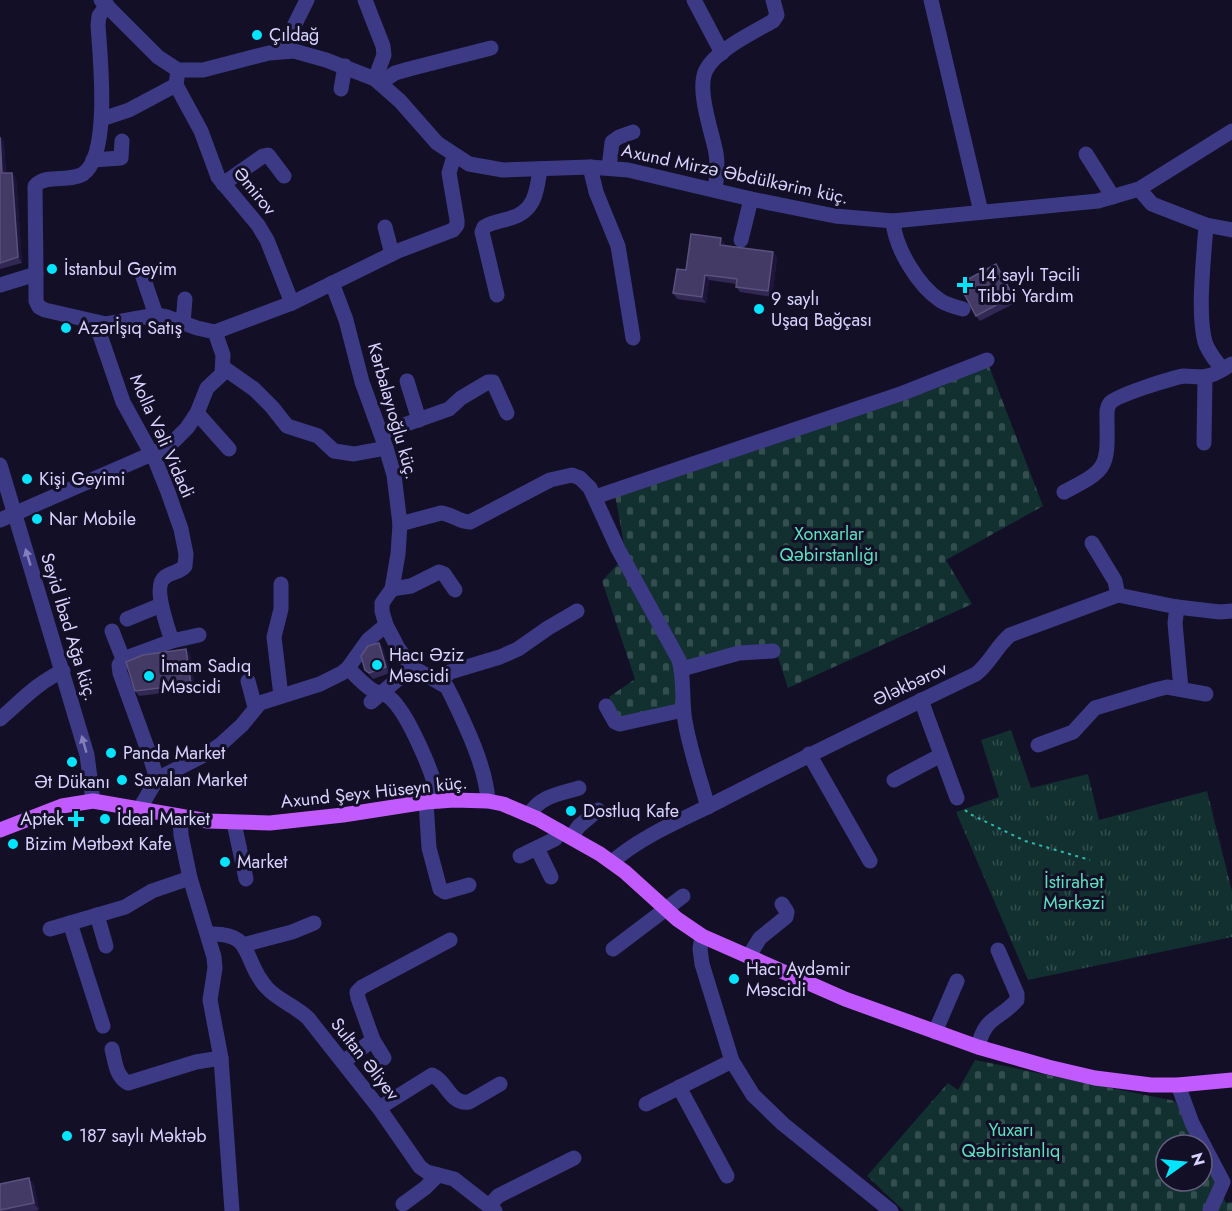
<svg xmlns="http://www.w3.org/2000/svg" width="1232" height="1211" font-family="Jost,sans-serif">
<defs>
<pattern id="cemetery-stones" width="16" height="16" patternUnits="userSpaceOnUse" patternTransform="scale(1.5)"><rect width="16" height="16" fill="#12302f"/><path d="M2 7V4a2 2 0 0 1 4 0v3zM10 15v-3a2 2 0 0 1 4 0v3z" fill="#344d4e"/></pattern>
<pattern id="park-tufts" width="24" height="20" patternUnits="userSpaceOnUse" patternTransform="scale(1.5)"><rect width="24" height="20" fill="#12302f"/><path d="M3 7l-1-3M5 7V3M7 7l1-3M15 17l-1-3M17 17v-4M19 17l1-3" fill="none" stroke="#344d4e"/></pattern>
</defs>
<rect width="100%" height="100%" fill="#130f26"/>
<!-- cemetery -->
<g fill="url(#cemetery-stones)">
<path d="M989 366 1043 506 946 560 972 604 788 688 774 645 678 666 676 709 619 720 609 697 635 679 602 581 626 555 615 495Z"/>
<path d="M975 1060 1175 1101 1197 1145H1166V1181H1202V1155L1226 1203 1232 1202V1211H904L867 1176 948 1083 958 1090Z"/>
</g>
<!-- park -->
<path fill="url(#park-tufts)" d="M1011 730 1031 788 1088 774 1099 820 1207 791 1232 891V937L1028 980 956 812 999 797 981 740Z"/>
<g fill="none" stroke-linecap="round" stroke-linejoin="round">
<!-- path -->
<path stroke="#2fb8b0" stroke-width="2" stroke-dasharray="3 4.5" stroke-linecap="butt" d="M965 810 970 814 1025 841 1090 860"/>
<!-- minor -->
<g stroke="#3d3a85" stroke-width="15">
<path d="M101 0 158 57 178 70H203L269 53 294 51 326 60 375 79 400 101 437 143 469 164 503 170 590 167 628 170 751 199 835 216 893 221 1098 201 1139 189 1232 131"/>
<path d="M365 0 383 46 384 55 375 79"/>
<path d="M694 0 722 53"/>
<path d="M931 0 981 212"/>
<path d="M284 51 290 34 307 0"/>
<path d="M178 70 176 85 201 131 218 177 258 225 267 240 292 303"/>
<path d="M380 83 395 73 409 69 491 48"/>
<path d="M341 89 345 66"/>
<path d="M102 119 129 110 176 85"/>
<path d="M1086 154 1113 197"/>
<path d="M93 160 121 158 122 141"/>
<path d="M590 167 596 192 618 246 633 338"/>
<path d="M609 168 612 142 619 137 633 132"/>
<path d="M223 184 263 156 268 155 284 176"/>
<path d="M1139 189 1152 204 1206 225 1232 230"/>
<path d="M715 190C717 177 718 166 716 153 712 132 696 89 706 70 716 50 754 32 773 21L777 15 773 0"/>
<path d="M893 221C895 248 918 286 941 301 948 305 955 307 963 309"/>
<path d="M1206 225C1204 257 1197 312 1205 342 1208 352 1216 361 1222 369"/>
<path d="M385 227 392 254"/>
<path d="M741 240 751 199"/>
<path d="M36 274 35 186C47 173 68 183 83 174 111 155 100 56 98 25L99 16 107 5"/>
<path d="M143 277 156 315"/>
<path d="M332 283 346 320 362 382 386 448 394 475 400 524 398 554 392 589 382 603V611L386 625 398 648 412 667 447 687 451 695C466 726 486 767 488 801"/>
<path d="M0 285 36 274V301L39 307 45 310 106 324 156 315 167 317 197 328 215 332 292 303 398 251 453 230 457 225V220L449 173 454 156"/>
<path d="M497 295 482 232 484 227C492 222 502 221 511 218 535 211 537 191 540 169"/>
<path d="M98 323 100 335 123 402 156 462 168 492 181 529 186 554 185 566C179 573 171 572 165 577 152 586 168 628 172 641L123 659"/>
<path d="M183 323 185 299"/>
<path d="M224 368 254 389 272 407 287 426 318 436 334 451 354 454 386 448"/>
<path d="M407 381 419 420"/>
<path d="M197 413 229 449"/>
<path d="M381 433 449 409 461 398 488 382H493L507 413"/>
<path d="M1204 443 1205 377"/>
<path d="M0 465 87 755 93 801"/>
<path d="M1064 492C1107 470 1108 468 1107 421 1107 415 1106 408 1110 403 1117 395 1172 378 1184 376 1192 376 1200 378 1207 376 1216 375 1224 368 1232 364"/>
<path d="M595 497 903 393 987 360"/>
<path d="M0 520 163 449 175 440 187 428 197 413 207 388 222 374 223 355 215 332"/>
<path d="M400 524 441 513C452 514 459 522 470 522L550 480 572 475 580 478 590 488 618 549 679 660C685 680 681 701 685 721 690 750 700 779 708 807"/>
<path d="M1092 543 1115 581 1118 595"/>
<path d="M281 584V609L274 637 281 696"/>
<path d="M392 589 411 586 439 572 444 574 455 590"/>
<path d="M1177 607 1175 623 1181 689"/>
<path d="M127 619 161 605"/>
<path d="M112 631 123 659 119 665 120 673 149 753 157 779"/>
<path d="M172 641 199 635"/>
<path d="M348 668C355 675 363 684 372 690 377 693 384 693 389 697 408 712 435 777 439 801"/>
<path d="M682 669 739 653 773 651"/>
<path d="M248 681 255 707"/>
<path d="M439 682 450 672 500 657 518 649 548 628 577 611"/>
<path d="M921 700 957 798"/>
<path d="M371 702 412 667"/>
<path d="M606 706 615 722 620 724 683 710"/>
<path d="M0 719C20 702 38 682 63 671"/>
<path d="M1038 745 1073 732 1095 708 1155 690 1167 687 1206 694"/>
<path d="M809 754 870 861"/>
<path d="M894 780 941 755"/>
<path d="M426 802 429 848 440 889 445 892 469 885"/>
<path d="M140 808 157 779 208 753 220 745 242 725 260 703 320 684 342 673 348 668 368 640 386 625"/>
<path d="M529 815C540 796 559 794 579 788"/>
<path d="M180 817 181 835 190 878 214 957 215 968 210 1000 221 1058 232 1211"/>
<path d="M234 823 246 879"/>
<path d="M571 837 579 826 598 810"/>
<path d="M537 848 551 877"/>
<path d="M520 856 555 839 560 831"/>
<path d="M612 862C644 834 685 819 723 799 806 756 891 715 976 674 991 662 996 647 1010 635L1118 595 1177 607 1220 612 1232 611"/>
<path d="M97 915 106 946"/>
<path d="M70 923 103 1026"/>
<path d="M50 929 125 907 152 891 190 878"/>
<path d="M208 934C256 932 241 960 267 988 278 1000 295 1006 308 1018L379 1108 420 1167 427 1172 454 1179 495 1211"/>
<path d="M702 936 700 949 702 964 732 1061 753 1095 783 1124 891 1211"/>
<path d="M243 945 292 932 314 923"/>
<path d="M613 949 683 896"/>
<path d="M749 956 760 938 786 917 787 912 782 904"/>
<path d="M935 1032 957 981"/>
<path d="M373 1040 384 1058"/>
<path d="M978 1047C985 1016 998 1021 1017 1000V994L998 950"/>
<path d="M112 1049C115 1061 116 1077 128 1083L196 1062 221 1058"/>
<path d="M343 1062 373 1040 358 998 357 992 362 987 450 940"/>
<path d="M1178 1085 1192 1123 1223 1182 1210 1211"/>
<path d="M679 1087 727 1176"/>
<path d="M646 1104 732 1061"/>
<path d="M379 1108 432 1075C447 1081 450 1105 469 1102L500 1084"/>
<path d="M403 1204 425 1188 438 1175"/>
<path d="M489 1206 498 1196 574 1158"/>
</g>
<!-- major -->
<path stroke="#c25bff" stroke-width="15" d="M0 830 62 806 93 801 208 821 270 823 343 815 426 802 454 800 488 801 503 804 538 819 600 854 625 872 677 919 702 936 845 999 978 1047 1048 1067 1095 1078 1151 1085H1178L1232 1080"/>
</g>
<!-- wall -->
<g fill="#312854">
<path d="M0 137 4 143 6 173 16 178 22 263 0 269Z"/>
<path d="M725 244V246L773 252 777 258 772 297 740 292 736 287V284L709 280 706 303 677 299 673 293 686 270Z"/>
<path d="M996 264 1017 302 980 321 976 316Z"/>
<path d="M379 643 383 648 390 673 373 679 365 670Z"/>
<path d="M186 649 190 655 195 689 139 696 135 691Z"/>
<path d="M29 1178 34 1185 39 1210 35 1211H0V1184Z"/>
</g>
<!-- shaded-wall -->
<g fill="#1d163a">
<path d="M1 137 4 143 6 178 2 173Z"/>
<path d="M12 173 16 178 22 263 18 257Z"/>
<path d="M721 238 725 244 724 251 720 245Z"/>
<path d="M773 252 777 258 772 297 768 291Z"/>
<path d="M996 264 999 269 1017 302 1013 296Z"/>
<path d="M705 275 709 280 706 303 702 297Z"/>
<path d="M379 643 383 648 390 673 386 667Z"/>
<path d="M186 649 190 655 195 689 191 684Z"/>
<path d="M29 1178 34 1185 39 1210 34 1203Z"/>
</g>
<!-- building -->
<g fill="#433a66" stroke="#5a527e" stroke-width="1.5">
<path d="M0 137 2 173H12L18 257 0 263Z"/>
<path d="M691 234 721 238 720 245 773 252 768 291 736 287 737 279 705 275 702 297 673 293 677 269 686 270Z"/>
<path d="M996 264 1013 296 976 316 959 284Z"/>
<path d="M379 643 386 667 369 673 365 670 361 656 368 646Z"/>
<path d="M186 649 191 684 135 691 126 662 143 655Z"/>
<path d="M29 1178 34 1203 0 1210V1184Z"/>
</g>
<!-- one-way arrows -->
<defs><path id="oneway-solid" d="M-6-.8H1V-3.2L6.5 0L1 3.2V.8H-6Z" transform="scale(1.5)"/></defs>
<g fill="#837fbc">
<use href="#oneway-solid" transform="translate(28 557) rotate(-107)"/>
<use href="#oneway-solid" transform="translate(84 744) rotate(-106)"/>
</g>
<!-- markers -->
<g fill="#00e5ff" stroke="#130f26" stroke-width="2">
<circle cx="257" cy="35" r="6"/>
<circle cx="52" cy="269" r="6"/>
<path d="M962 276h6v6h6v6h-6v6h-6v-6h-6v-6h6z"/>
<circle cx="759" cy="309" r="6"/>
<circle cx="66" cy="328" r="6"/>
<circle cx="27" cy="479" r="6"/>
<circle cx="37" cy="519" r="6"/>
<circle cx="377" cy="665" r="6"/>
<circle cx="149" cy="676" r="6"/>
<circle cx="111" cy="753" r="6"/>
<circle cx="72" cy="762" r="6"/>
<circle cx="122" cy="780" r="6"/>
<circle cx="571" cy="811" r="6"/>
<path d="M73 810h6v6h6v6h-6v6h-6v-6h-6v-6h6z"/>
<circle cx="105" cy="819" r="6"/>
<circle cx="13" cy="844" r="6"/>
<circle cx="225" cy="862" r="6"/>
<circle cx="734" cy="979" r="6"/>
<circle cx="67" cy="1136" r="6"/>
</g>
<g text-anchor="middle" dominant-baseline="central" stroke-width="6" stroke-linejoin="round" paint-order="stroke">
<!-- poi labels -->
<g font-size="18" fill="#d9d4ff" stroke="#130f26" text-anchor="start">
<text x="269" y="35">Çıldağ</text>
<text x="64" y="269">İstanbul Geyim</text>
<text x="978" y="275">14 saylı Təcili<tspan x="978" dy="21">Tibbi Yardım</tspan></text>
<text x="771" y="299">9 saylı<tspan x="771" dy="21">Uşaq Bağçası</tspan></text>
<text x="78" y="328">Azərİşıq Satış</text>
<text x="39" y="479">Kişi Geyimi</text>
<text x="49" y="519">Nar Mobile</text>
<text x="389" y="655">Hacı Əziz<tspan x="389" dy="21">Məscidi</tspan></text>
<text x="161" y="666">İmam Sadıq<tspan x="161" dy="21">Məscidi</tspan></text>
<text x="123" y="753">Panda Market</text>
<text x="134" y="780">Savalan Market</text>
<text x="72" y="782" text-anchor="middle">Ət Dükanı</text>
<text x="583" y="811">Dostluq Kafe</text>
<text x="64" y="819" text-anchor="end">Aptek</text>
<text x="117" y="819">İdeal Market</text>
<text x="25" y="844">Bizim Mətbəxt Kafe</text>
<text x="237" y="862">Market</text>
<text x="746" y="969">Hacı Aydəmir<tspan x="746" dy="21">Məscidi</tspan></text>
<text x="79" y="1136">187 saylı Məktəb</text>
</g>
<!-- street labels -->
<g font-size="18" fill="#d9d4ff" stroke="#130f26">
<text transform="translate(735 174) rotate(12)">Axund Mirzə Əbdülkərim küç.</text>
<text transform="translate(255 191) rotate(51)">Əmirov</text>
<text transform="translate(393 411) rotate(74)">Kərbalayıoğlu küç.</text>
<text transform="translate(162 436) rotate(66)">Molla Vəli Vidadi</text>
<text transform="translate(69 627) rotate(73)">Seyid İbad Ağa küç.</text>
<text transform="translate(910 684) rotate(-25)">Ələkbərov</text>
<text transform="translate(374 792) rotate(-6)">Axund Şeyx Hüseyn küç.</text>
<text transform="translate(365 1059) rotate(52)">Sultan Əliyev</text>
</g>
<!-- park labels -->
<g font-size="18" fill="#5fe0c0" stroke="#130f26">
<text x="829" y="534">Xonxarlar<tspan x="829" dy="21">Qəbirstanlığı</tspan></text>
<text x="1074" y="882">İstirahət<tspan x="1074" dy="21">Mərkəzi</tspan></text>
<text x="1011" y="1130">Yuxarı<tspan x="1011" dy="21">Qəbiristanlıq</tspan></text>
</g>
</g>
<!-- north arrow -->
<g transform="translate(1184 1163) rotate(75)"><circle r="28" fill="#130f26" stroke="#625e7d" stroke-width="1.5"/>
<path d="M0-4.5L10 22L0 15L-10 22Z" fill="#00e5ff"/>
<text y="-9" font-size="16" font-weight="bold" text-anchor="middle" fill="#d9d4ff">N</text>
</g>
</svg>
